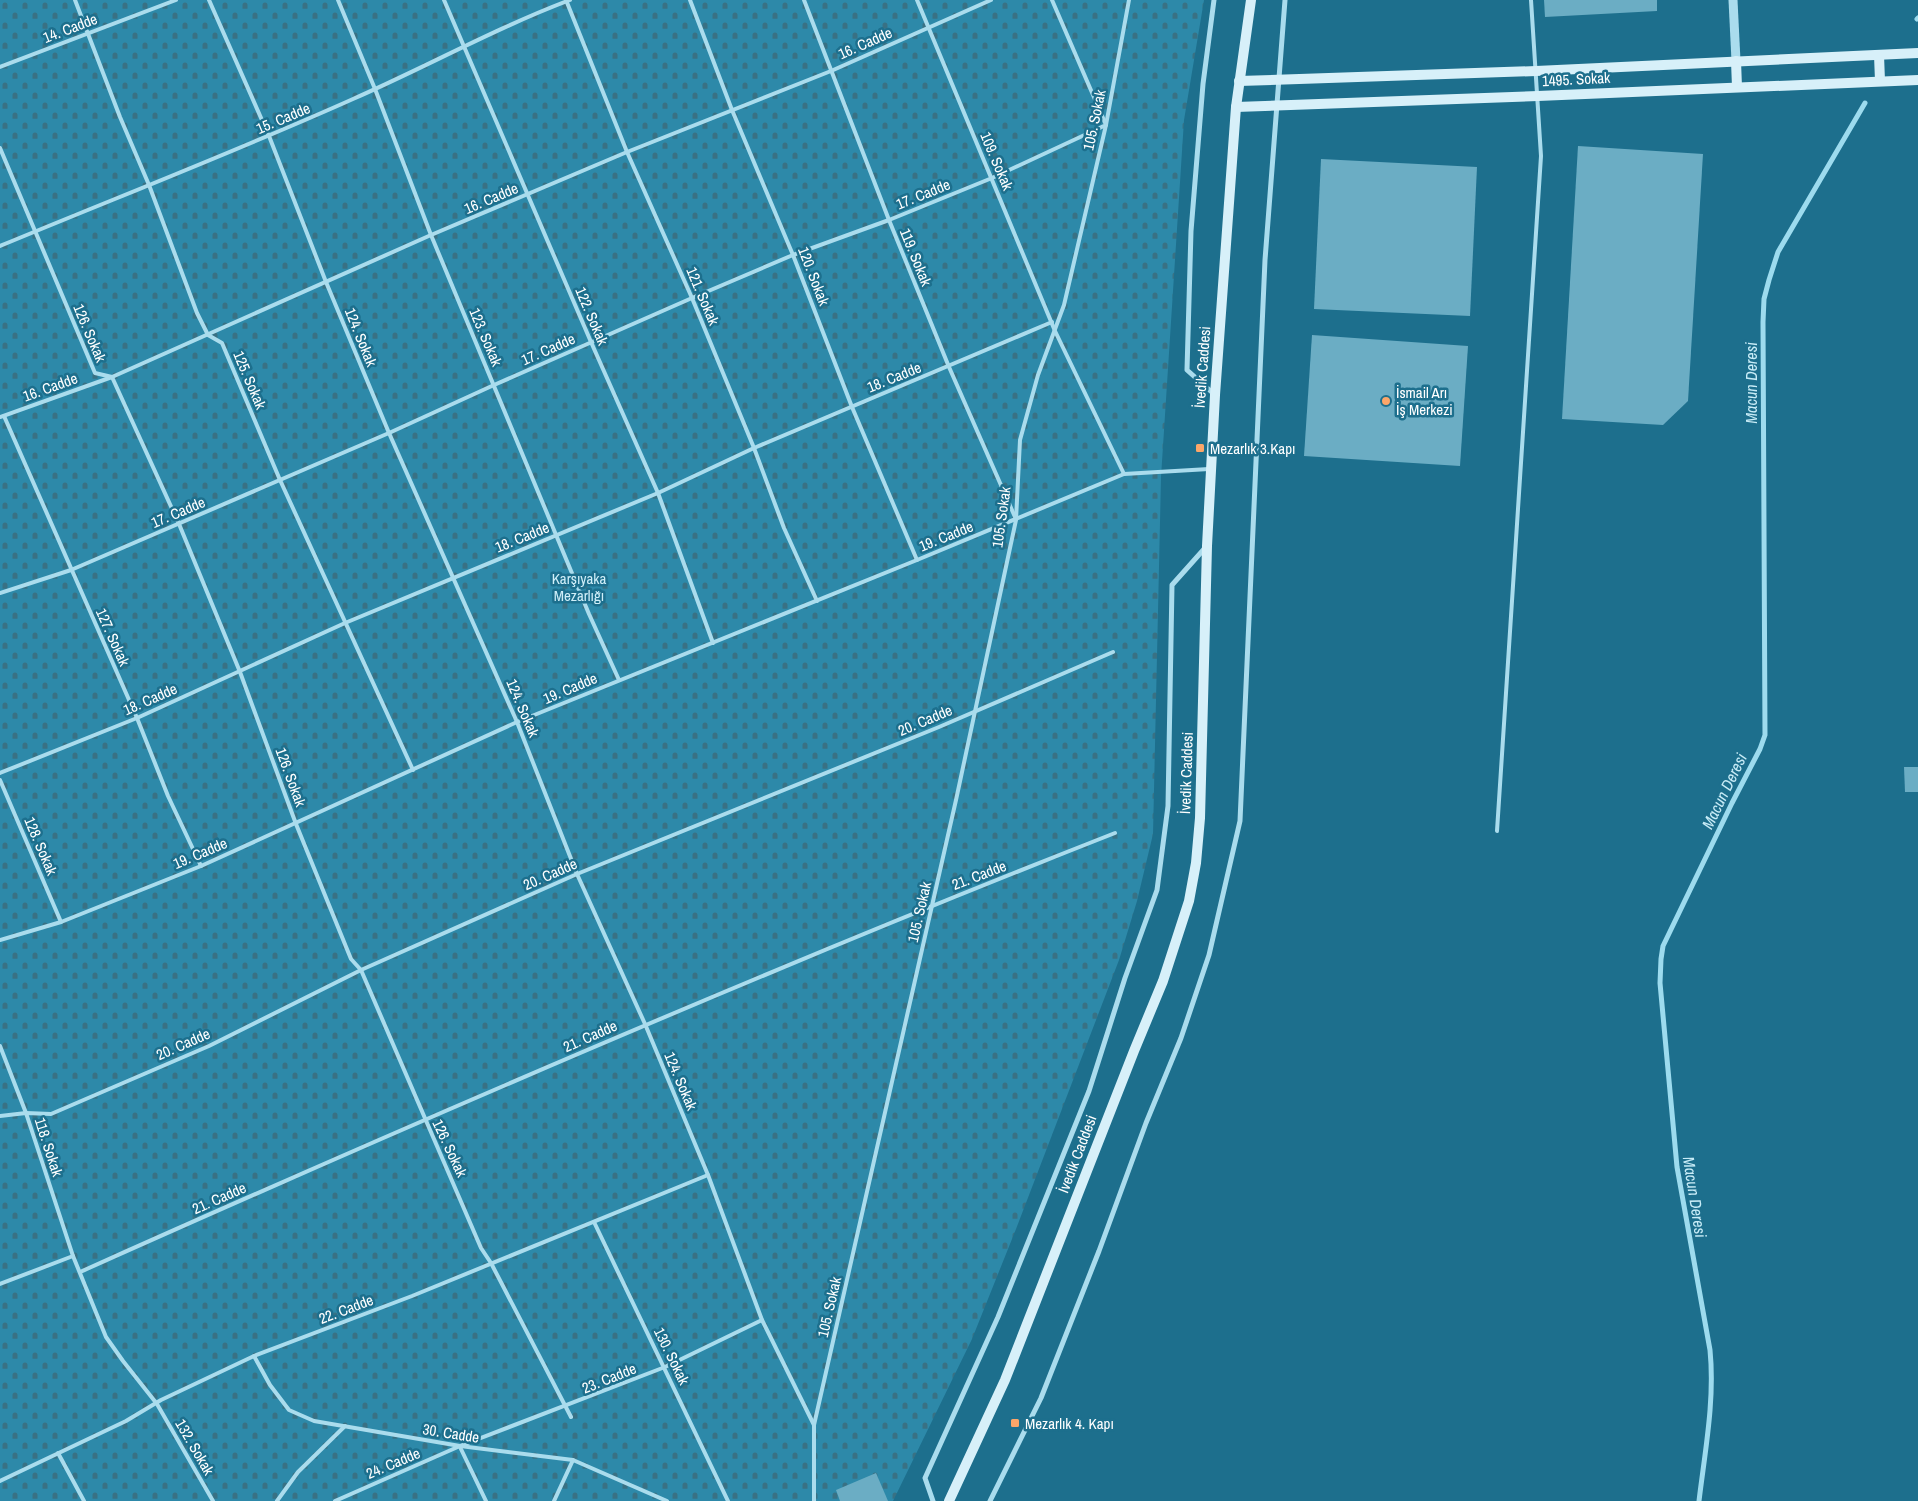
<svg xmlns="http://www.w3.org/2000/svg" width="1918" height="1501" font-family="'Archivo Narrow',sans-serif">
<defs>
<pattern id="cemetery-stones" width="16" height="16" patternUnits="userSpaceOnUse" patternTransform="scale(1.25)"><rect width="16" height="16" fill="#2d89a9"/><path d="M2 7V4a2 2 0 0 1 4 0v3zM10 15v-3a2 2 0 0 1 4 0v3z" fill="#397184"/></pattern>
</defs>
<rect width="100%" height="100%" fill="#1d6f8d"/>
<!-- cemetery -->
<path fill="url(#cemetery-stones)" d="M0 0H1204L1184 120 1161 477 1153 834 1137 901 1119 960 1016 1229 972 1339 893 1501H0Z"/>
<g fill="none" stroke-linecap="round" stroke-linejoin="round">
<!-- stream -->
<g stroke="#9ddbee" stroke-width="5">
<path d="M1917 19 1918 18"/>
<path d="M1699 1501C1705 1451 1715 1400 1710 1350L1677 1167 1660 983 1661 959 1663 946 1732 803 1760 749 1765 735 1763 322 1764 299 1769 280 1778 252 1865 103"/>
</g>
</g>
<!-- building -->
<g fill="#6badc4">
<path d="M1544 0H1657V11L1545 17Z"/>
<path d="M1578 146 1703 154 1688 401 1663 425 1562 419Z"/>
<path d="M1321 159 1477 167 1470 316 1314 309Z"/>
<path d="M1312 335 1468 346 1460 466 1304 456Z"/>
<path d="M1904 767H1918V792H1905Z"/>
<path d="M876 1473 888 1501H840L836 1490Z"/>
</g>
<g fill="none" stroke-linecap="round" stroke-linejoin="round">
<!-- service -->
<g stroke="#aadced" stroke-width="4">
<path d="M75 0 120 117 149 185 197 313 208 335 222 343 280 480 413 770"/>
<path d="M209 0 269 136 326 282 389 433 517 722 577 874 645 1024 708 1175 762 1320 814 1425"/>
<path d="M338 0 375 89 431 235 589 614 619 680"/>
<path d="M444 0 591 342 658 493 713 643"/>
<path d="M566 0 627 152 692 298 754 448 784 528 817 601"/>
<path d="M690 0 732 110 793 255 852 407 917 560"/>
<path d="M804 0 889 220 949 367 1015 517"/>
<path d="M917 0 1055 331 1124 474"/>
<path d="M0 67 176 0"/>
<path d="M0 148 95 373 112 377 179 524 240 672 296 824 351 959 361 970 481 1248 491 1263 571 1417"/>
<path d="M0 246C118 197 237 151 353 99 426 67 496 28 570 0"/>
<path d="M4 416 137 718 168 796 201 866"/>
<path d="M0 417 112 377 431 235 627 152 831 71 991 0"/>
<path d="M0 593 71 570 389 433 494 385 692 298 793 255 889 220 992 178 1106 125 1052 0"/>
<path d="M0 773 137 718 345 623 658 493 754 448 1052 322"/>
<path d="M0 780 61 922"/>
<path d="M1497 831 1541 156 1531 0"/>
<path d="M0 940 61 922 201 866 517 722 917 560 1124 474 1209 469"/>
<path d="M0 1046 26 1113 73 1256 106 1337 123 1361 157 1404 213 1501"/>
<path d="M0 1116 26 1113 51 1114 209 1046 361 970 577 874 939 727 1113 652"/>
<path d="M594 1222 728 1501"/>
<path d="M80 1272C422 1119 766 970 1115 833"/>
<path d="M0 1284 73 1256"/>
<path d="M254 1356 270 1385 289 1410 314 1421 460 1446 573 1460 667 1501"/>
<path d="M460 1447 486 1501"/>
<path d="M58 1453 84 1501"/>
<path d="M0 1481 126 1421 161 1400 254 1356 412 1296 708 1175"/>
<path d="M277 1501 298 1472 345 1426"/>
<path d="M335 1501 460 1446 665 1367 762 1320"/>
<path d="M554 1501 573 1460"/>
<path d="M814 1501V1425L956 800 1016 520 1020 440 1038 375 1064 305 1106 125 1129 0"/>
</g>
<!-- minor -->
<g stroke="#aadced" stroke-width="5">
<path d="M1214 0 1203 84 1191 231 1187 370 1215 395"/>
<path d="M933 1501 925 1478 998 1317 1089 1091 1125 978 1157 890 1168 806 1172 585 1205 548"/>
<path d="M990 1501 1041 1398 1099 1251 1146 1123 1181 1038 1209 955 1240 821 1265 260 1285 0"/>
</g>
<!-- tertiary -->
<path stroke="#aadced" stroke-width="9" d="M1733 0 1736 61"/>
<!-- secondary -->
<g stroke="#d7f0f9" stroke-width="10">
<path d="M1879 55 1880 81"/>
<path d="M1736 61 1737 87"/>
<path d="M1239 81 1536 71 1918 53"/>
<path d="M1236 107 1538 96 1918 80"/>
<path d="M949 1501 1005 1380 1134 1051 1163 981 1189 901 1196 863 1200 818 1207 546 1215 395 1236 107 1251 0"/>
</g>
</g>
<!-- markers -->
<g fill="#fca669" stroke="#1d6f8d" stroke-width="2">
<circle cx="1386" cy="401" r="5"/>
<rect x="1195" y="443" width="10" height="10" rx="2.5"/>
<rect x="1010" y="1418" width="10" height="10" rx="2.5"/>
</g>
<g text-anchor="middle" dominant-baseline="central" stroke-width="5" stroke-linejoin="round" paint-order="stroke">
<!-- street labels -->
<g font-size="15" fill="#fff" stroke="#1d6f8d">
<text transform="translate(70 28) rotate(-21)">14. Cadde</text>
<text transform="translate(865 43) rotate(-24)">16. Cadde</text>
<text transform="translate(1576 79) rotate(-3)">1495. Sokak</text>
<text transform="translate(283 118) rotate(-23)">15. Cadde</text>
<text transform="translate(1094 120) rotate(-78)">105. Sokak</text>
<text transform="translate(997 161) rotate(67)">109. Sokak</text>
<text transform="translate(923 194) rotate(-22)">17. Cadde</text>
<text transform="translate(491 198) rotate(-23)">16. Cadde</text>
<text transform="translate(916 257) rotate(68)">119. Sokak</text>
<text transform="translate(814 276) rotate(69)">120. Sokak</text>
<text transform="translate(703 296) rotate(67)">121. Sokak</text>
<text transform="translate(592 316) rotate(67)">122. Sokak</text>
<text transform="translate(90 333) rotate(67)">126. Sokak</text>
<text transform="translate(361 337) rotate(68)">124. Sokak</text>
<text transform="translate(486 337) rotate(67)">123. Sokak</text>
<text transform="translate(548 349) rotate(-24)">17. Cadde</text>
<text transform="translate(1202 367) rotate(-86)">İvedik Caddesi</text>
<text transform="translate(894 377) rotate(-22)">18. Cadde</text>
<text transform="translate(250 380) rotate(67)">125. Sokak</text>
<text transform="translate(50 387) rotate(-20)">16. Cadde</text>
<text transform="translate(178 512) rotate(-23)">17. Cadde</text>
<text transform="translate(1001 517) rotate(-82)">105. Sokak</text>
<text transform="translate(946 536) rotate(-22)">19. Cadde</text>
<text transform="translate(522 537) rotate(-22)">18. Cadde</text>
<text transform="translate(113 637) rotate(66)">127. Sokak</text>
<text transform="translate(570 688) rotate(-23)">19. Cadde</text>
<text transform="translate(150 699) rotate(-24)">18. Cadde</text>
<text transform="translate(523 708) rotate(67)">124. Sokak</text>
<text transform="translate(925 720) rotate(-23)">20. Cadde</text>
<text transform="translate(1186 773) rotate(-88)">İvedik Caddesi</text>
<text transform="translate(291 777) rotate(70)">126. Sokak</text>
<text transform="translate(41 846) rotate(67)">128. Sokak</text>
<text transform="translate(200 853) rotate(-23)">19. Cadde</text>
<text transform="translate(550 874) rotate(-24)">20. Cadde</text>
<text transform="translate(979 875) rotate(-21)">21. Cadde</text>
<text transform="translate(919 912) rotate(-77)">105. Sokak</text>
<text transform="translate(590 1036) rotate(-24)">21. Cadde</text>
<text transform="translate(183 1044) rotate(-24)">20. Cadde</text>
<text transform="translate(681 1081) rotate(67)">124. Sokak</text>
<text transform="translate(49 1147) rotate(72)">118. Sokak</text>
<text transform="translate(450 1148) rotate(65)">126. Sokak</text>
<text transform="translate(1077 1154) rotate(-69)">İvedik Caddesi</text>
<text transform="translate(219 1198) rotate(-24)">21. Cadde</text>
<text transform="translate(829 1307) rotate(-77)">105. Sokak</text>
<text transform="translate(346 1309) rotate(-21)">22. Cadde</text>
<text transform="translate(672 1356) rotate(64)">130. Sokak</text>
<text transform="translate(609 1378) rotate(-22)">23. Cadde</text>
<text transform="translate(451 1433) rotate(9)">30. Cadde</text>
<text transform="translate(195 1447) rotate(60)">132. Sokak</text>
<text transform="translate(393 1463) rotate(-23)">24. Cadde</text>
</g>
<!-- poi labels -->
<g font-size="15" fill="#fff" stroke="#1d6f8d" text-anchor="start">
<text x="1396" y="392">İsmail Arı<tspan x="1396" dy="17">İş Merkezi</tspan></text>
<text x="1210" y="448">Mezarlık 3.Kapı</text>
<text x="1025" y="1423">Mezarlık 4. Kapı</text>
</g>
<!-- park labels -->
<g font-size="15" fill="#d0eff9" stroke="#1d6f8d">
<text x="579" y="578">Karşıyaka<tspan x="579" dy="17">Mezarlığı</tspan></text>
</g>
<!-- water labels -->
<g font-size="16" font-style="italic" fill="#c8ecf7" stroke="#1d6f8d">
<text transform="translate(1751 383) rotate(-90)">Macun Deresi</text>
<text transform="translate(1724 791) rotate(-64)">Macun Deresi</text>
<text transform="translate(1695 1197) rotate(81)">Macun Deresi</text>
</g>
</g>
</svg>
